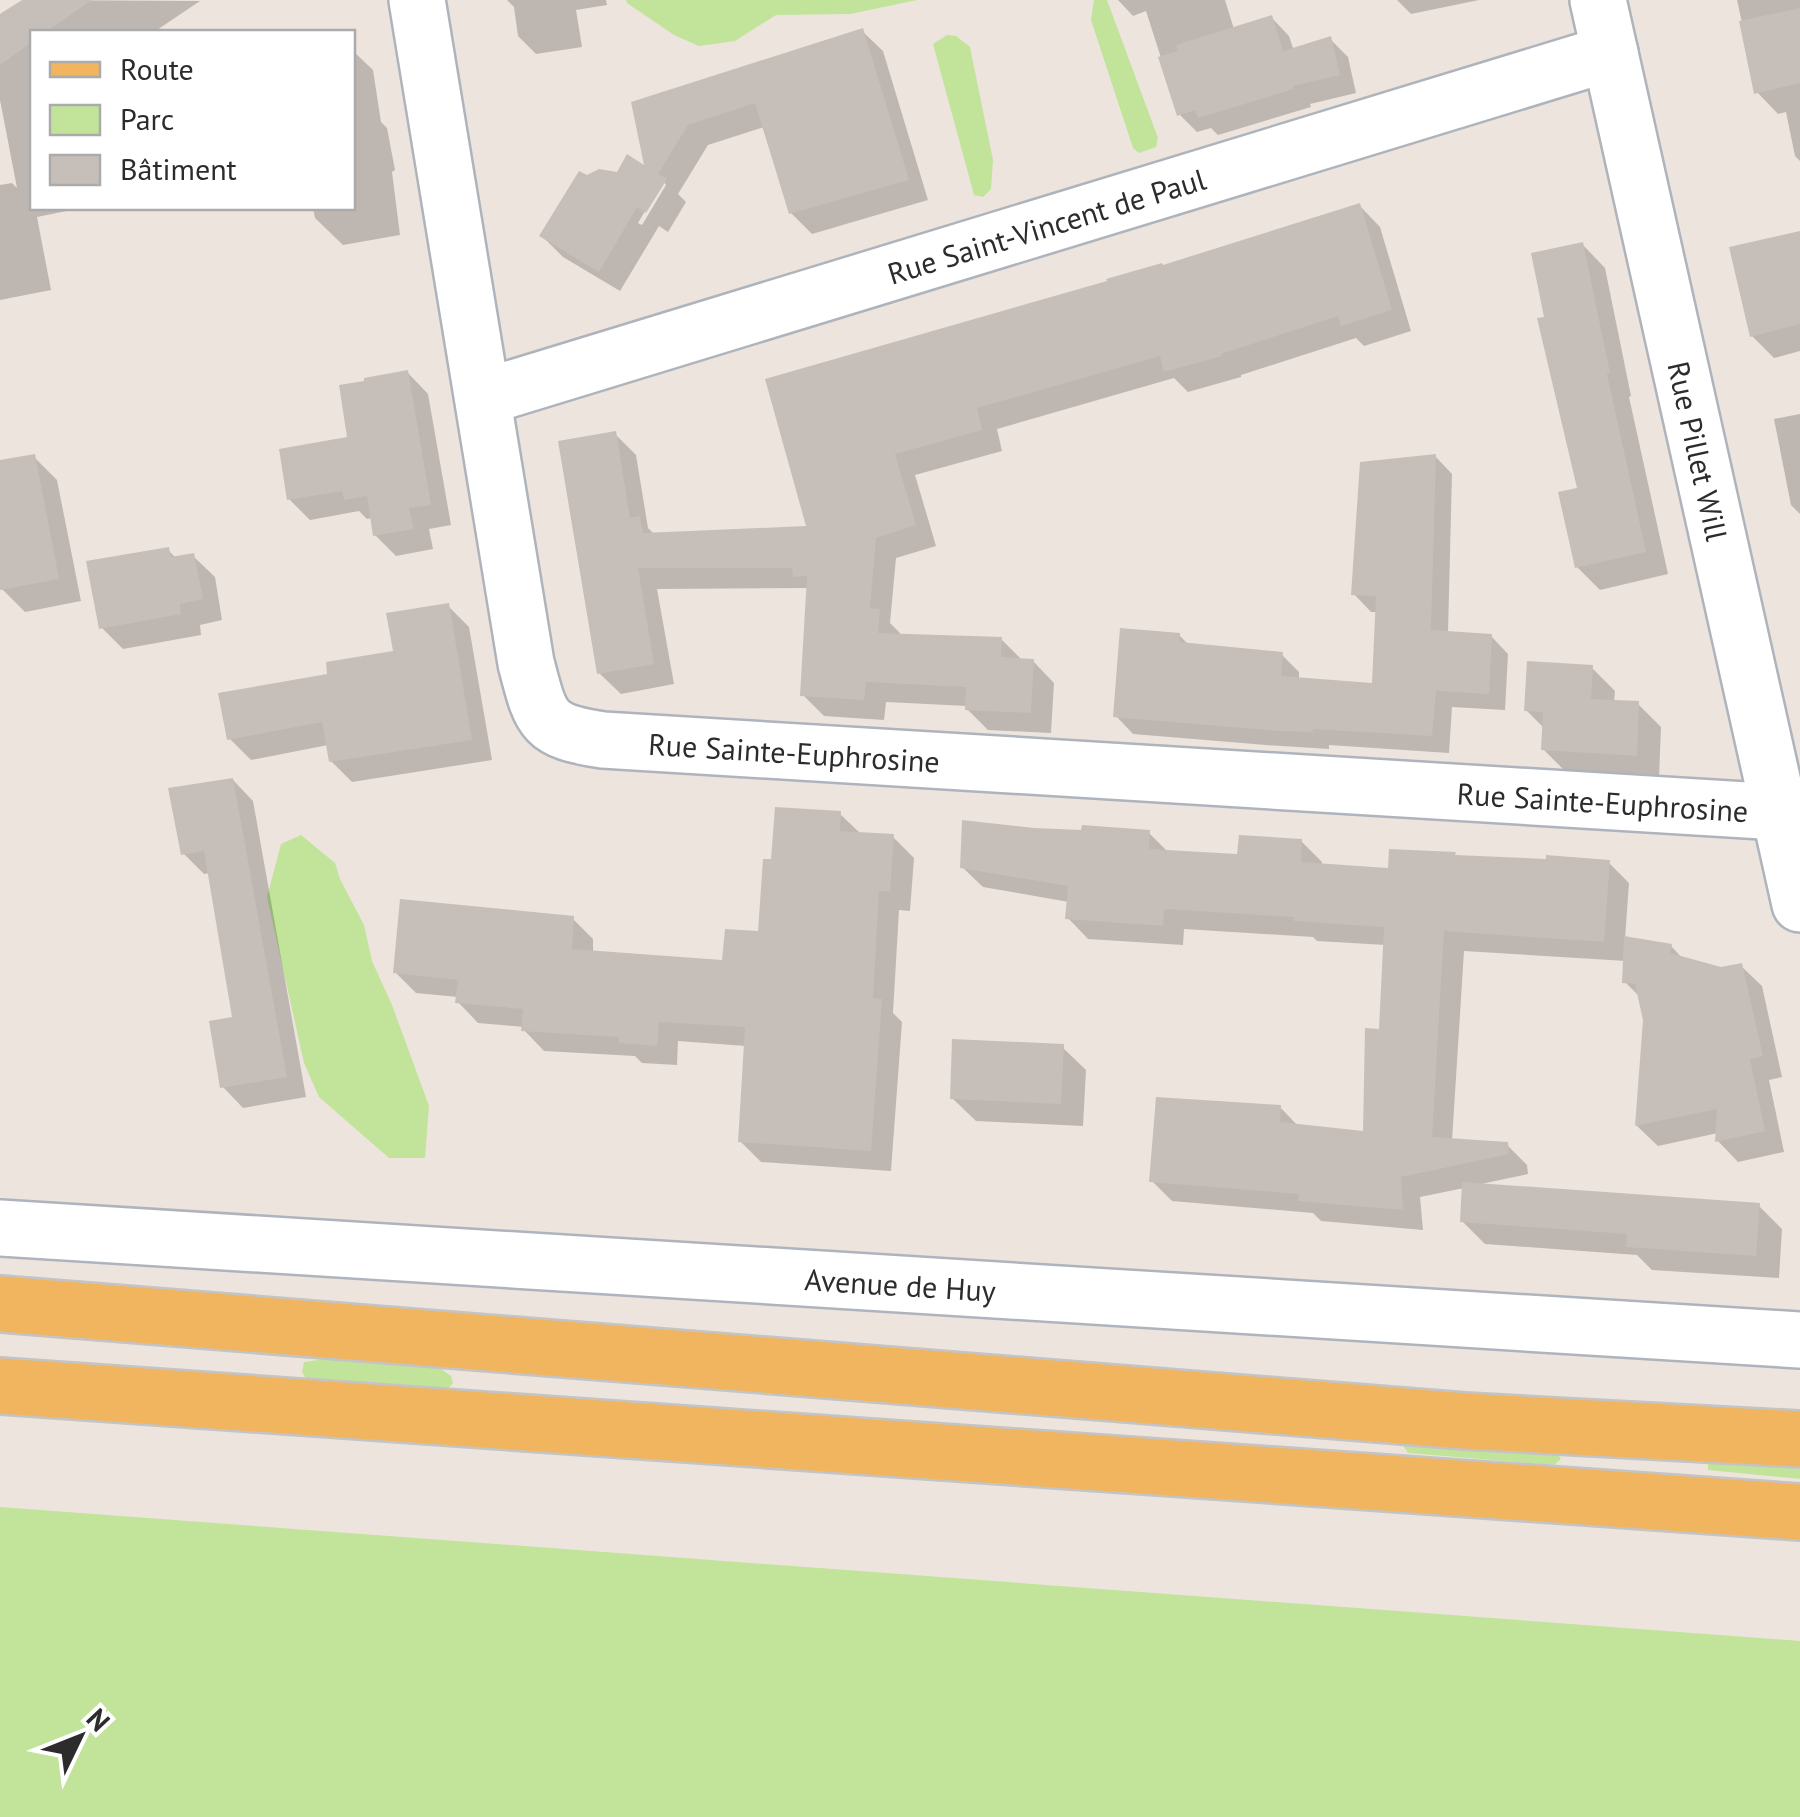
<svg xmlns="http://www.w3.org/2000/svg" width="1800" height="1817" font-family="'PT Sans',sans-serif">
<rect width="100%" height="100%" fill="#ede4de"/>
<!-- green -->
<g fill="#c1e49a">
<path d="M626 0H917L850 14 776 15 735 41 699 46 674 35 627 3Z"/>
<path d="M1094 0H1107L1158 138 1156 147 1139 153 1133 148 1091 20Z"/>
<path d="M947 35 956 36 970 47 993 160 991 189 983 197 974 195 933 44Z"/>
<path d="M301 835 335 863 340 879 364 925 372 961 392 1005 429 1106 425 1158H389L319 1097 304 1063 267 897 281 844Z"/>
<path d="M325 1359 434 1364 451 1376 453 1383 443 1394 308 1382 302 1372 304 1362Z"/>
<path d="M1411 1433 1553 1447 1561 1459 1554 1465 1408 1453 1402 1444Z"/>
<path d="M1708 1453 1800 1462V1479L1708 1470Z"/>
<path d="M0 1507 1800 1641V1817H0Z"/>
</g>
<!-- shadow -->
<g fill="#0003" fill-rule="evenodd">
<path d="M26 0 200 1 154 32H32V208H81L37 217 51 290 0 300V185L12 183 17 188 0 100V17Z"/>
<path d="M507 0H606L607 5 576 10 582 47 536 54 518 36 514 7Z"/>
<path d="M1118 0H1225L1234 29 1271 17 1289 36 1294 51 1330 39 1348 57 1356 93 1310 104 1311 107 1218 135 1211 128 1197 132 1179 114 1146 11 1133 16Z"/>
<path d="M1397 0H1479L1411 14Z"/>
<path d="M1737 0H1800V161L1795 156 1786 112 1778 114 1757 92Z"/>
<path d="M862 31 883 51 928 200 812 234 791 213 764 127 708 145 678 194 686 202 668 232 659 226 620 291 563 257 542 236 587 178 648 170 634 104ZM663 181 666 185 642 225 638 223Z"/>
<path d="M352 50 373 70 381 122 387 128 395 170 392 172 400 235 343 245 315 218 313 208H352Z"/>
<path d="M1359 205 1380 227 1411 331 1364 346 1356 338 1241 375V377L1188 392 1174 378 997 429 1002 451 915 475 936 546 896 558 890 623 900 633V636L1001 639 1023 661H1033L1054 683 1051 733 988 730 967 709V706L886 702 884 720 824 716 803 695 809 588 657 589 674 684 621 694 599 673 615 434 636 455 648 528 655 535 809 528 768 381 1164 268Z"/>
<path d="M1800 234V351L1774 358 1752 336Z"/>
<path d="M1582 244 1605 268 1631 396 1629 397 1668 574 1600 590 1577 567 1580 490 1547 319Z"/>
<path d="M408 373 428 394 451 525 429 529 433 549 396 556 375 535 373 518 367 519 359 511 310 520 289 499 350 439Z"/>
<path d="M1800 414V514L1791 505 1774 419Z"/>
<path d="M1435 456 1452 474 1448 633 1491 636 1508 654 1505 710 1452 707 1449 753 1329 745V749L1266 745 1133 734 1116 716 1179 635 1189 645 1281 654 1299 672V680L1374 685 1378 612H1371L1354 594Z"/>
<path d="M34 457 57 480 81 601 25 612 2 589 0 577V463Z"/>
<path d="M168 550 177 559 193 556 215 577 222 620 200 625 201 635 123 649 102 628Z"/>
<path d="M448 606 469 627 492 760 352 782 331 761 328 745 251 760 230 739 330 676 396 654Z"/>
<path d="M1592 668 1615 691 1614 703 1638 704 1661 727 1659 778 1566 772 1543 749 1544 728 1526 710Z"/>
<path d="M233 780 253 801 306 1097 243 1108 223 1087 235 1019 210 873 204 874 183 853Z"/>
<path d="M840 814 862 835 893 837 914 858 910 911 899 910 893 1013 902 1022 891 1171 761 1162 740 1141 746 1046 678 1041 677 1065 642 1063 635 1056 544 1051 524 1030V1027L478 1023 458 1002V997L416 993 395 972 573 919 593 939V953L725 962 761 934 774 862Z"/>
<path d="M1034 831 1149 833 1169 853 1240 857 1301 841 1322 862 1321 866 1390 871 1457 857 1609 863 1629 883 1625 939 1671 946 1684 960 1721 970 1741 966 1762 986 1782 1077 1769 1080 1784 1152 1738 1162 1718 1141V1133L1658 1146 1637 1126 1646 1020 1641 998 1625 982 1626 961 1464 951 1452 1141 1507 1145 1527 1165 1528 1174 1481 1184 1759 1206 1782 1229 1779 1278 1652 1270 1637 1255 1485 1244 1462 1221 1464 1188 1420 1197 1423 1230 1321 1221 1313 1213 1172 1201 1152 1181 1280 1107 1299 1127 1365 1134 1381 1032 1386 945 1317 941 1313 937 1184 929 1183 945 1088 939 1068 918 1069 902 983 887 962 867Z"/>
<path d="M1062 1047 1086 1070 1083 1126 976 1121 952 1098Z"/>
</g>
<!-- building -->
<g fill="#c6bfb9">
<path d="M22 0H92L46 32H32V42L0 65V14Z"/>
<path d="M1800 8V83L1754 94 1739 21Z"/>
<path d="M1272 15 1283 51 1331 36 1340 75 1293 86 1294 89 1198 118 1195 110 1177 116 1158 57 1178 51 1176 45Z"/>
<path d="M863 28 909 180 789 214 755 103 688 125 658 174 667 179 646 213 637 207 599 272 539 236 579 171 587 175 599 169 617 172 627 154 644 165 631 102Z"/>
<path d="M1360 203 1392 310 1341 326 1338 316 1221 354 1222 356 1164 372 1160 356 977 408 982 430 895 454 916 525 876 538 870 608 880 609 878 633 1002 637 1001 657 1034 659 1031 713 965 710 966 687 866 682 864 700 800 696 807 576 793 577 792 568H638L654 664 597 674 558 441 616 431 630 518 640 516 643 533 806 526 765 379 1107 281 1106 279 1162 263 1163 265Z"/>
<path d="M1800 231V324L1750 337 1729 247Z"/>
<path d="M1583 242 1610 373 1607 374 1646 552 1575 568 1558 492 1577 488 1537 318 1544 317 1531 253Z"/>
<path d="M408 370 431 505 409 508 414 529 373 536 367 496 344 500 342 491 287 500 279 449 347 437 339 385 364 381V378Z"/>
<path d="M35 454 59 579 0 590V460Z"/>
<path d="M1436 454 1431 630 1492 634 1489 694 1436 691 1432 736 1313 729V732L1277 731 1113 717 1120 628 1180 633V642L1283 652 1281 676 1372 683 1376 596 1351 595 1360 462Z"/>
<path d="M169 547 171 557 194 553 203 599 180 604 181 614 99 629 86 561Z"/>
<path d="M449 603 472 740 329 762 322 722 227 740 218 693 327 674 326 662 393 651 386 613Z"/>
<path d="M1527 661 1593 665 1591 699 1639 701 1637 756 1541 750 1543 712 1524 711Z"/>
<path d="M233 778 287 1077 220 1088 209 1021 232 1017 204 851 181 855 168 788Z"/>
<path d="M775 807 841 811 840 831 894 834 890 892 879 891 873 998 882 999 871 1151 738 1142 745 1027 659 1022 657 1046 619 1043V1037L521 1031 523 1009 455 1003 458 980 393 973 400 899 574 916 572 949 722 960 725 929 758 931 763 859H771Z"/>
<path d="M962 820 1034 828 1081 830 1082 825 1150 830 1149 849 1237 854 1239 835 1302 839 1301 862 1388 868 1389 849 1456 852 1455 855 1546 859V855L1610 860 1604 942 1444 931 1432 1137 1508 1142 1509 1154 1401 1177 1403 1210 1298 1201 1299 1194 1149 1182 1156 1097 1281 1105 1280 1122 1363 1131 1365 1028 1379 1029 1384 927 1294 921V917L1164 909 1163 926 1065 919 1068 886 960 868Z"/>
<path d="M1624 936 1672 944 1670 953 1721 967 1742 963 1763 1056 1750 1059 1765 1131 1715 1142 1717 1109 1635 1126 1643 1020 1635 984 1622 983Z"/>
<path d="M952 1039 1064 1044 1061 1104 950 1099Z"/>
<path d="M1462 1182 1760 1203 1756 1256 1626 1247 1627 1234 1460 1222Z"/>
</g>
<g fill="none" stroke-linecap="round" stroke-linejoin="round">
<!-- street casing -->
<g stroke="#aeb4bc" stroke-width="60">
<g id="street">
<path id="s1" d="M417 0 526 663C541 721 542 731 603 740L1779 812"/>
<path id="s2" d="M1598 0 1800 904"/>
<path id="s3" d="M484 397 1610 53"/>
<path id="s4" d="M0 1228 1800 1340"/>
</g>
</g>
<!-- primary casing -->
<g stroke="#c4c4c4" stroke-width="60">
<g id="primary">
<path d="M0 1304 1465 1421 1800 1439"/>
<path d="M0 1386 1800 1512"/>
</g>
</g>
<!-- street -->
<use href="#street" stroke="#fff" stroke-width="55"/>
<!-- primary -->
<use href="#primary" stroke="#f1b45f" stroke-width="55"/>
</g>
<g text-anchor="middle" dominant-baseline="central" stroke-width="8" stroke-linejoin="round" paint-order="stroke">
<!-- street labels -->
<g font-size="30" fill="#2c2c2c" stroke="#fff">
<text stroke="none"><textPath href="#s3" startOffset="588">Rue Saint-Vincent de Paul</textPath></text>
<text stroke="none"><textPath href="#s2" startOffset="462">Rue Pillet Will</textPath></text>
<text stroke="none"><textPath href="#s1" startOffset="985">Rue Sainte-Euphrosine</textPath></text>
<text stroke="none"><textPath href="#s1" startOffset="1795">Rue Sainte-Euphrosine</textPath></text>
<text stroke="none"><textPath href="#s4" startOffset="902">Avenue de Huy</textPath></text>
</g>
</g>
<!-- legend -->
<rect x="30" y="30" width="325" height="180" fill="#ffffff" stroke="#ababab" stroke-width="2.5"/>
<rect x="50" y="62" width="50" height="15" fill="#f1b45f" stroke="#ababab" stroke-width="2.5"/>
<text x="120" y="80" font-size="30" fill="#2c2c2c">Route</text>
<rect x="50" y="105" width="50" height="30" fill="#c1e49a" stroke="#ababab" stroke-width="2.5"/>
<text x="120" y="130" font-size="30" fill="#2c2c2c">Parc</text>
<rect x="50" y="155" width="50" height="30" fill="#c6bfb9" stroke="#ababab" stroke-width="2.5"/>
<text x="120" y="180" font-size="30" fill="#2c2c2c">Bâtiment</text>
<!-- north arrow -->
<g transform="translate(80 1737) rotate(47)" stroke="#ffffff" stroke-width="8" paint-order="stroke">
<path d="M0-8L18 38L0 25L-18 38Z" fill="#2c2c2c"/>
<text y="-15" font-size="28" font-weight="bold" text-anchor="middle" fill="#2c2c2c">N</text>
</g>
</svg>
